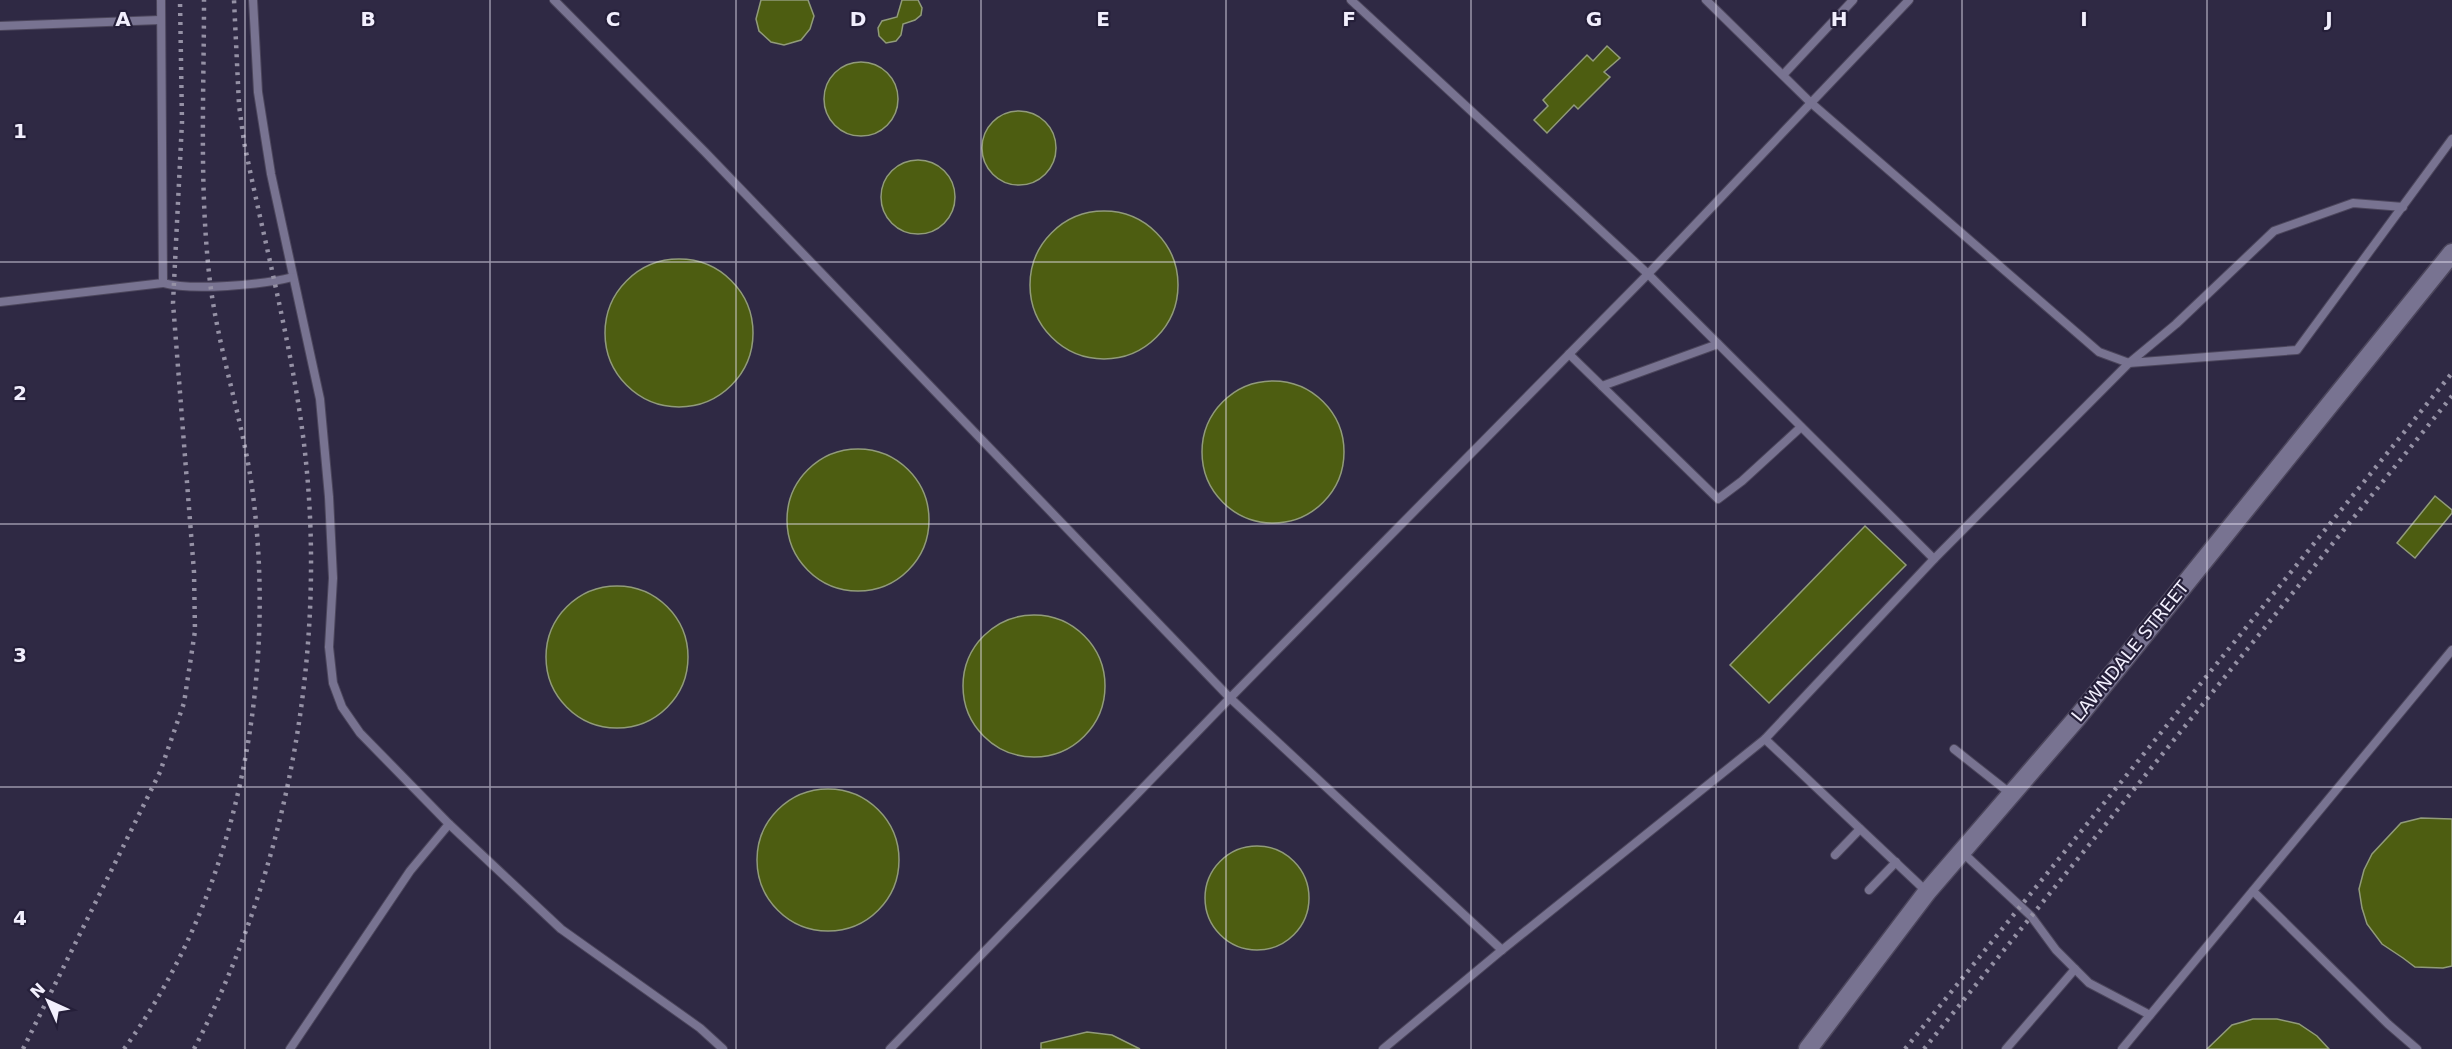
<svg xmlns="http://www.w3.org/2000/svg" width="2452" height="1049" font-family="'DejaVu Sans',sans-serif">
<rect width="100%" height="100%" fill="#2f2944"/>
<!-- building -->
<g fill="#4d5d11" stroke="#919b7a" stroke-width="1.5">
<path d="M761 0H808L814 16 810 29 801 40 784 45 771 42 759 31 756 19Z"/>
<path d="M902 0H918L922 8 921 15 915 20 903 24 901 35 896 41 886 43 879 36 878 28 882 21 897 17Z"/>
<path d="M1607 46 1620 58 1604 72 1610 77 1578 109 1574 105 1547 133 1534 120 1548 106 1543 100 1587 55 1593 61Z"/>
<circle cx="861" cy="99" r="37"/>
<circle cx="1019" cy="148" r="37"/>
<circle cx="918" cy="197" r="37"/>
<circle cx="1104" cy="285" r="74"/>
<circle cx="679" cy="333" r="74"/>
<circle cx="1273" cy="452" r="71"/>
<circle cx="858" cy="520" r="71"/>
<path d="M2435 496 2452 510V513L2415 558 2397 543Z"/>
<path d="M1865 526 1906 565 1769 703 1730 665Z"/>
<circle cx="617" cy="657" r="71"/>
<circle cx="1034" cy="686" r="71"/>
<circle cx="828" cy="860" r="71"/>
<path d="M2421 818 2452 819V966L2443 968 2415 967 2403 958 2382 944 2367 924 2362 908 2359 889 2364 870 2372 854 2401 823Z"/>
<circle cx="1257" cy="898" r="52"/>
<path d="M2253 1019H2277L2299 1024 2317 1036 2329 1049H2207L2232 1025Z"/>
<path d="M1087 1032 1112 1035 1140 1049H1041V1043Z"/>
</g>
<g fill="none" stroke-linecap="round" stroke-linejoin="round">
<!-- lane casing -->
<g stroke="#4c465c" stroke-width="10">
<g id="lane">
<path d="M253 0 258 92 271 174 320 399 329 497 333 578 329 647 333 683 342 707 360 733 449 824 561 929 700 1028 723 1049"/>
<path d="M554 0 705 152 1230 698 1502 950"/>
<path d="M1351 0 1648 274 1934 559"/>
<path d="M1706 0 1810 102 2099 352 2129 363 2297 350 2452 139"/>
<path d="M0 26 160 20"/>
<path d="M1783 75 1853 0"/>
<path d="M163 283C192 291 262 285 293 277"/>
<path d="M0 302 163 283 161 0"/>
<path d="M1569 354 1718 499 1742 481 1801 427"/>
<path d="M1602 386 1718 344"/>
<path d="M1765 739 1926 891"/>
<path d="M1954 749 2011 794"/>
<path d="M1962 852 2031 916 2056 950 2089 983 2150 1015"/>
<path d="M1835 855 1860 829"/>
<path d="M1869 890 1896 862"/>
<path d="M2253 891 2388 1024 2417 1049"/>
<path d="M290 1049 410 871 449 824"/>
<path d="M890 1049 1230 698 1648 274 1909 0"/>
<path d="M1383 1049 1502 950 1765 739 1934 559 2129 363 2176 324 2274 231 2353 203 2403 207"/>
<path d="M2006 1049 2075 969"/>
<path d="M2122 1049 2452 650"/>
</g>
</g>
<!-- secondary casing -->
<g stroke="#4c465c" stroke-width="21">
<path id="secondary" d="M1808 1049 1927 892 2077 718 2452 253"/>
</g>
<!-- lane -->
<use href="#lane" stroke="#787391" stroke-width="8"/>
<!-- secondary -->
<use href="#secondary" stroke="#787391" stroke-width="18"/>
<!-- rail -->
<g stroke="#9591a5" stroke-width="4.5" stroke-dasharray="3 6" stroke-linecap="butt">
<path d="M23 1049 160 772 184 703 195 631 194 572 173 303 182 122 180 0"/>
<path d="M124 1049C237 895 277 683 253 495 244 423 219 354 210 282 199 189 204 94 204 0"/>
<path d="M194 1049C294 857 333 622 299 408 285 319 262 231 244 142L239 105 234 0"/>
<path d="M1905 1049 2452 373"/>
<path d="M1924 1049 2452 396"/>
</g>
</g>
<!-- grid -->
<path fill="none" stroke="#f2effd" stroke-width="1.5" stroke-opacity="0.55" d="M245 0V1049M490 0V1049M736 0V1049M981 0V1049M1226 0V1049M1471 0V1049M1716 0V1049M1962 0V1049M2207 0V1049M0 262H2452M0 524H2452M0 787H2452"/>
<g text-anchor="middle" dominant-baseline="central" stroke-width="4.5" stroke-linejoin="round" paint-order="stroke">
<!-- street labels -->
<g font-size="18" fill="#f2effd" stroke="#251f39">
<text transform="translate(2130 651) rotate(-51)">LAWNDALE STREET</text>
</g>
</g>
<g font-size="20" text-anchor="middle" font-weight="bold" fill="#f2effd" stroke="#251f39" stroke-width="4.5" stroke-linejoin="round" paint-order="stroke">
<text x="123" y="26">A</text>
<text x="368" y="26">B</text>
<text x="613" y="26">C</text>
<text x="858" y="26">D</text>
<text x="1103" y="26">E</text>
<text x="1349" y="26">F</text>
<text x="1594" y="26">G</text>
<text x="1839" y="26">H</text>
<text x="2084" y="26">I</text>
<text x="2329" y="26">J</text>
<text x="20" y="138">1</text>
<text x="20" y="400">2</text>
<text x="20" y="662">3</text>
<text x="20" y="925">4</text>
</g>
<!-- north arrow -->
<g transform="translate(48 1001) rotate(315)" stroke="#251f39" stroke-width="4.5" paint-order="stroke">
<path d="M0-4.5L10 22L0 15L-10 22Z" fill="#f2effd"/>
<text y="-9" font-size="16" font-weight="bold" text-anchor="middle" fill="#f2effd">N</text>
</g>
</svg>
